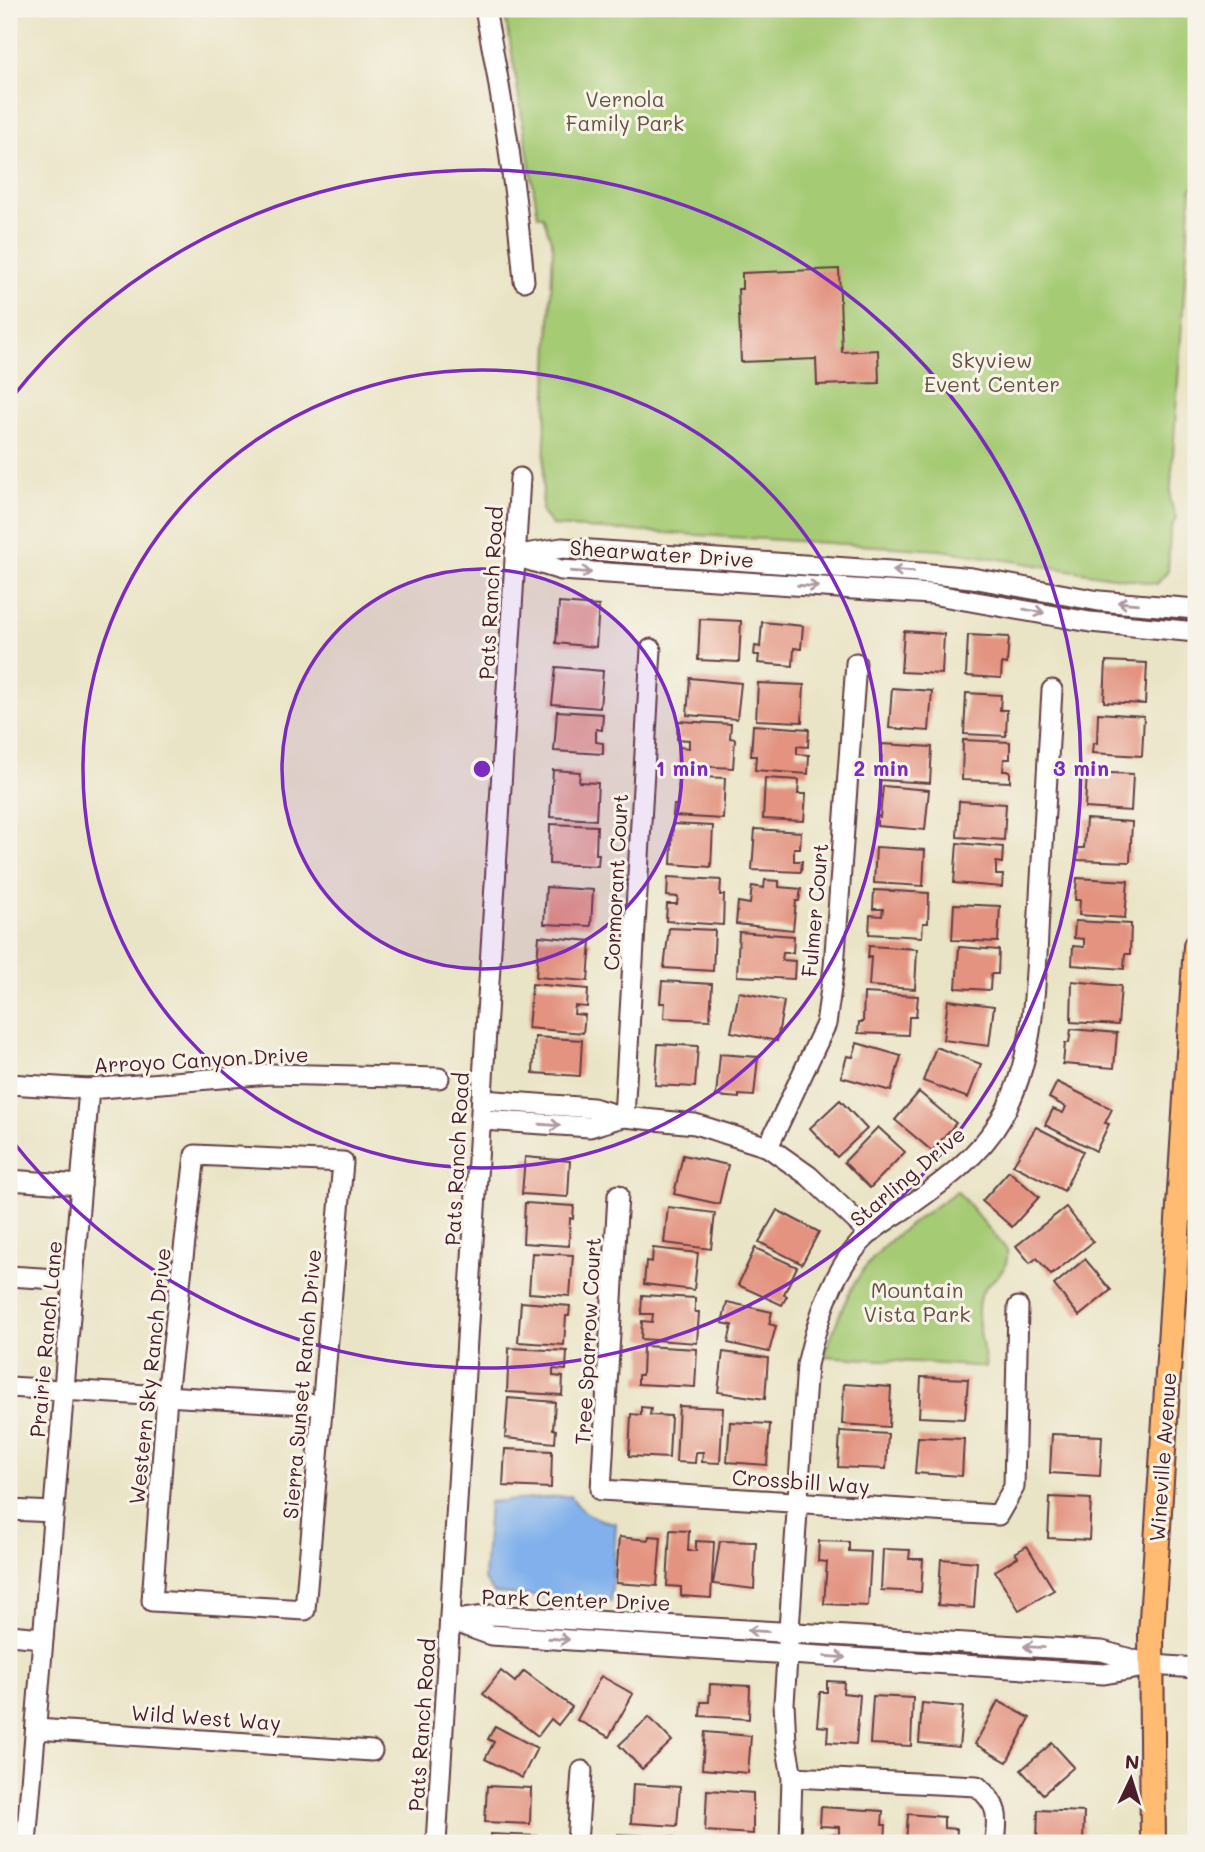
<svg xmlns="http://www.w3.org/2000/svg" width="1205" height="1852" font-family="Mali,sans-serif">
<rect width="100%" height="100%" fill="#f7f3e8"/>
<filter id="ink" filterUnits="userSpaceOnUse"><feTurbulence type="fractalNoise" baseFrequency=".0143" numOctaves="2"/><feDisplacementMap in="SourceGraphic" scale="14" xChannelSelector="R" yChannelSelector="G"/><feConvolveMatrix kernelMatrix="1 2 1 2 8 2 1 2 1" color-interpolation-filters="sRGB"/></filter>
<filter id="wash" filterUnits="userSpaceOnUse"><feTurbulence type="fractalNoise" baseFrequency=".00686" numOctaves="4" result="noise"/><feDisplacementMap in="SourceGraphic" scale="28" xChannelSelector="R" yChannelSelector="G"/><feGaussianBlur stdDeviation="1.57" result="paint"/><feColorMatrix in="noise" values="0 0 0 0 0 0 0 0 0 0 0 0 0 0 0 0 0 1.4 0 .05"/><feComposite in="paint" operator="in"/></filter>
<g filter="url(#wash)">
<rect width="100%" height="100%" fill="#eae4c6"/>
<!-- green -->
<g fill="#a6cb75" stroke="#787550" stroke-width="2">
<path d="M503 9H1196V185L1191 189 1170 500 1176 518 1170 531 1168 571 1157 584 941 550 553 526 542 513 553 246 543 216H538L509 35Z"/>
<path d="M957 1191 1007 1250C1010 1279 983 1278 979 1301 975 1318 984 1349 986 1367L824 1356C834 1330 842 1304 856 1281 880 1241 921 1217 957 1191Z"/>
</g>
<!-- water -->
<path fill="#81b0ec" stroke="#66688c" stroke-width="2" d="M571 1496C581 1514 596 1520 616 1523L611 1601 494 1593 484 1579 489 1502Z"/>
<g id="blocks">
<!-- building -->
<g fill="#e39380">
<path d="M839 269 842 352 878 350 879 383 817 385 816 359 741 362 738 289H742V273Z"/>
<path d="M559 603 599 606 596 647 556 643Z"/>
<path d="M700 619 741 621 739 662 698 660Z"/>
<path d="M762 622 803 626 801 649 794 648 793 666 758 663 759 655H754L755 646 760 647Z"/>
<path d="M904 631 944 634 942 674 901 672Z"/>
<path d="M968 635 1009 637 1007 664 1002 663 1001 678 966 676Z"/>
<path d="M1106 661 1147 663 1145 704 1104 702Z"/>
<path d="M556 667 603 671 600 708 552 704Z"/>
<path d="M690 678 741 683 737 719 687 715Z"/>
<path d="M758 683 804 685 802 722 756 720Z"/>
<path d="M892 688 932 691 929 731 889 728Z"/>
<path d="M966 693 1001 695 1000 710H1007L1006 736 964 734Z"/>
<path d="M557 711 603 714 602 730 596 729V742L603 743V754L554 751Z"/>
<path d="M1098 713 1144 716 1142 756 1092 753 1093 743H1097Z"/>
<path d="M678 721 731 724 730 738 735 739 733 768 678 765 679 747 689 748V740L677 739Z"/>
<path d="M753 725 809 729 808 747 797 746V754L809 755 808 774 755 770 756 756H751Z"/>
<path d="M963 740 1010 742V759H1004L1003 771H1010V782L962 780Z"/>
<path d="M882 744 932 747 930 783 880 780Z"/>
<path d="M553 770 580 772 579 782 598 783 596 820 550 817Z"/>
<path d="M1087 772 1133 774 1131 811 1085 808Z"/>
<path d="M679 776 725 778 723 819 673 816 674 805H678Z"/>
<path d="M765 778 799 780 798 794H806L804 821 763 819Z"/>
<path d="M883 786 929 790 925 830 877 826V816L880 817Z"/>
<path d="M959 801 1006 804 1004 840 957 837Z"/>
<path d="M1086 819 1132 822 1130 862 1077 860 1078 848H1084Z"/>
<path d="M550 824 597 826 596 854H599L598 866 549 864Z"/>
<path d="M673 824 713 826 711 867 671 864Z"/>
<path d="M755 829 801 832 800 848H794V861H802L801 872 752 870Z"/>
<path d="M957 843 1003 847 1002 863 996 862V875H1003L1002 887 954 883Z"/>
<path d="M876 847 925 850 923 886 874 883Z"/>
<path d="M668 877 721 880 720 895H724L723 925 666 921 667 904H677L678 897 667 896Z"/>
<path d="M1077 878 1128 881 1125 918 1079 915 1080 900H1075Z"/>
<path d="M765 880 779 881V887L801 889 799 901H796L793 930 736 924 738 902 750 904 752 886 764 888Z"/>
<path d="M546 887 593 890 591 926 544 924Z"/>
<path d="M874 890 929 893 928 923H923L922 937 869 934 870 915 882 916 883 909H873Z"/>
<path d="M954 904 1000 906 998 942 952 940Z"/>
<path d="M1075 921 1131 924 1130 954H1125L1124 969 1072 965 1073 946 1084 947V939L1074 938Z"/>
<path d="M669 928 715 930 713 971 664 968Z"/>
<path d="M739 932 794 936 793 953H783L782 960 795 961 794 979 737 976Z"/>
<path d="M539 936 591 941 588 981 536 977Z"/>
<path d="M869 946 917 949 915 989 869 986 871 957 868 958Z"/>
<path d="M959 947 999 950 998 974H991L990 990 956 988Z"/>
<path d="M662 981 712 984 710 1020 664 1018 665 1003H660Z"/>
<path d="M1072 981 1121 986 1118 1025 1071 1022Z"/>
<path d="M532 984 588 989 587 1007 575 1006 574 1014 585 1015 583 1033 528 1028Z"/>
<path d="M739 992 784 1001 777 1041 731 1032Z"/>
<path d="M864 993 918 996 916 1017H909L908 1035 858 1033 859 1022H863Z"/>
<path d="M948 1000 994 1006 989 1046 943 1040Z"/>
<path d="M1071 1029 1117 1033 1114 1068 1063 1064 1065 1043H1069Z"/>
<path d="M535 1037 582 1040 580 1076 533 1073Z"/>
<path d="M857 1043 901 1056 891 1091 841 1077 847 1056 853 1057Z"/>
<path d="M658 1044 698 1046 695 1087 655 1085Z"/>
<path d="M936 1047 981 1064 968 1098 923 1081Z"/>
<path d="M720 1054 758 1057 754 1096 739 1095V1098L716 1096Z"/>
<path d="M1057 1082 1112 1109 1105 1123 1109 1124 1096 1151 1045 1125 1053 1109 1063 1113 1066 1107 1049 1098Z"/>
<path d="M919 1092 956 1123 932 1151 895 1120Z"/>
<path d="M840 1100 867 1129 837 1157 810 1128Z"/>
<path d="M878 1127 905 1152 870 1188 844 1162Z"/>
<path d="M1036 1127 1083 1151 1064 1191 1013 1165Z"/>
<path d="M683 1155 728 1165 719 1204 674 1194Z"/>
<path d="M525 1157 570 1161 568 1197 522 1194Z"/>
<path d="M1009 1171 1039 1197 1012 1227 982 1201Z"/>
<path d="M525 1203 574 1206 573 1219 570 1218 569 1246 523 1243Z"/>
<path d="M668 1207 715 1213 711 1249 664 1243Z"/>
<path d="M1066 1207 1093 1242 1051 1275 1037 1258 1030 1263 1016 1246Z"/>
<path d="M777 1210 819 1232 802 1264 759 1242Z"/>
<path d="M653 1248 698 1253 694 1290 644 1284 646 1261 652 1262Z"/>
<path d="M755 1248 797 1267 784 1294 787 1296 782 1305 738 1285Z"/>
<path d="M532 1253 573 1255 570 1296 529 1293Z"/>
<path d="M1085 1259 1111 1290 1079 1316 1054 1285Z"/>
<path d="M642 1295 695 1298V1312H699L697 1343 641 1339 642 1321 652 1322 653 1314H641Z"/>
<path d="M521 1302 570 1306 569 1316H566L564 1345 518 1342Z"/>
<path d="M727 1302 772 1312 769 1324 776 1326 769 1352 728 1343 732 1325 722 1323Z"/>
<path d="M643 1346 697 1349 695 1387 638 1384V1375H642Z"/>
<path d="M509 1348 567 1351 566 1370 553 1369V1376L563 1377 562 1395 507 1392Z"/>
<path d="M723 1352 768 1358 765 1399 718 1392Z"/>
<path d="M921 1377 968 1379 965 1419 919 1417Z"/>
<path d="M844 1384 891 1387 889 1427 842 1424Z"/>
<path d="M508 1398 555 1402 553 1429 556 1430 555 1443 505 1438Z"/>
<path d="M679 1406 723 1408 720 1463 702 1462 703 1452H696L695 1463 676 1462Z"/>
<path d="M641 1407 651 1408 650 1415 671 1416 669 1458 629 1456 631 1414 641 1415Z"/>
<path d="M730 1422 770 1424 767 1465 727 1462Z"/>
<path d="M840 1431 888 1434 886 1469 838 1467Z"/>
<path d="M1052 1434 1102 1436 1100 1476 1050 1473Z"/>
<path d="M918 1437 964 1439 962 1476 915 1473Z"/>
<path d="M505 1449 552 1451 551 1488 503 1486Z"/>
<path d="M1050 1497 1091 1499 1089 1540 1048 1538Z"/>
<path d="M670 1530 689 1531 688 1551H696V1541L714 1542 711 1598 681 1596V1587L667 1586Z"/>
<path d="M649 1536 661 1537 657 1586 616 1583 619 1537 648 1540Z"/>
<path d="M720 1541 756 1542 754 1589 713 1584Z"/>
<path d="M819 1541 849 1542V1551L871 1552 868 1606 824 1604 827 1562 818 1561Z"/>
<path d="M1027 1546 1054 1590 1019 1610 995 1571 1018 1557 1015 1553Z"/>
<path d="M883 1549 910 1550 909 1559H923L921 1592 881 1590Z"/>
<path d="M941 1559 977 1562 974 1608 938 1605Z"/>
<path d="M501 1671 515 1682 524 1671 572 1707 558 1725 551 1719 538 1736 483 1694Z"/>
<path d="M601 1676 633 1694 609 1737 577 1720Z"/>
<path d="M827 1681 844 1682 843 1693 860 1695 856 1744 827 1742 828 1727 817 1726 820 1692H827Z"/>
<path d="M710 1684 750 1686 749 1719 700 1716 701 1702H709Z"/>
<path d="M873 1696 913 1698 911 1746 870 1744Z"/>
<path d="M998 1701 1030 1718 1007 1762 975 1744Z"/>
<path d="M922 1703 963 1707 959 1747 919 1743Z"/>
<path d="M649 1717 672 1741 642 1769 619 1745Z"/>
<path d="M495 1726 537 1748 522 1778 485 1759 494 1742 488 1739Z"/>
<path d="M705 1732 751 1736 748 1773 702 1769Z"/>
<path d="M1052 1743 1074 1767 1043 1794 1021 1770Z"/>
<path d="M633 1784 680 1787 677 1826 631 1823Z"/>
<path d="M487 1786 531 1788 530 1824 485 1822Z"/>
<path d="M707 1790 753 1793V1834L705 1831Z"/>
<path d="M821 1807 883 1811 882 1825H886L885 1843H829L830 1834 839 1835V1827L820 1826Z"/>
<path d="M1038 1810 1084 1812 1083 1843H1033V1839H1037Z"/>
<path d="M908 1814 944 1817V1828L957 1829 956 1843H906Z"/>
<path d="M491 1834 537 1836V1843H491Z"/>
<path d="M618 1834 674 1837 673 1843H618Z"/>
</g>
</g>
</g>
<g filter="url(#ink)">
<use href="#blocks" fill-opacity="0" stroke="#623d42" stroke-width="2"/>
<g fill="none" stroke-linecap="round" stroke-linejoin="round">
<!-- minor casing -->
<g stroke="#623d42" stroke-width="23">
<g id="minor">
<path d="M485 9C503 99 516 189 524 281"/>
<path d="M519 555 562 548 920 573 972 578 1099 601 1196 609"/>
<path d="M515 556 561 570 931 594 1090 622 1196 632"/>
<path d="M9 1084 89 1089 270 1074 439 1078"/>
<path d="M482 1100 593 1108 624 1117 695 1124 768 1147 809 1176 869 1233"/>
<path d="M624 1117 651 649"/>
<path d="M482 1120 590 1127 623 1117"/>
<path d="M768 1147 826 1024 834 967 856 663"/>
<path d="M195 1155 343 1162 305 1610 152 1601 167 1396Z"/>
<path d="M9 1180 81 1185"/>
<path d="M618 1195 601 1490 998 1515 1014 1487 1018 1307"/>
<path d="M9 1276 73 1280"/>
<path d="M9 1387 321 1405"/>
<path d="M9 1510 54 1512"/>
<path d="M450 1621 492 1615 1102 1651 1152 1665 1196 1668"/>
<path d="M455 1622 491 1635 1104 1674 1145 1667"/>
<path d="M9 1635 43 1638"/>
<path d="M36 1729 372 1751"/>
<path d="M792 1777 977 1786C999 1805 998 1815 995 1843"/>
<path d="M26 1843 89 1089"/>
<path d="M436 1843 520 478"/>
<path d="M577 1843 582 1771"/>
<path d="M790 1843 792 1777 786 1743 784 1703 807 1365C818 1318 833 1266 870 1233 882 1222 897 1214 909 1206 942 1183 981 1154 1001 1119 1039 1053 1035 970 1040 896 1044 827 1048 759 1052 690"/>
</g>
</g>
<!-- major casing -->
<g stroke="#623d42" stroke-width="28">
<path id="major" d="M1153 1843 1151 1634 1196 946"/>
</g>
<!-- minor -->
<use href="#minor" stroke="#fff" stroke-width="19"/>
<!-- major -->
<use href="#major" stroke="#ffbb71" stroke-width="24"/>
</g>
<!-- one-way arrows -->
<defs><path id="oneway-shaft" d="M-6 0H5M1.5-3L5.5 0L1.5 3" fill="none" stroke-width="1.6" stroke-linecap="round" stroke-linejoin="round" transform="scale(1.75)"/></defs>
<g stroke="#ae9aa0">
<use href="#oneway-shaft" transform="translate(903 571) rotate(-176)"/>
<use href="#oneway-shaft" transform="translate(581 572) rotate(4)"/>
<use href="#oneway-shaft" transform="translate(808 586) rotate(4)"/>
<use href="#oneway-shaft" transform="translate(1128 603) rotate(-175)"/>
<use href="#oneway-shaft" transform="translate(1034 611) rotate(10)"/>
<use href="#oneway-shaft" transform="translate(550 1125) rotate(4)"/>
<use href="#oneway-shaft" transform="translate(758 1631) rotate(-177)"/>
<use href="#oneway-shaft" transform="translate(559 1639) rotate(4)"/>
<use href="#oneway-shaft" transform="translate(1034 1647) rotate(-177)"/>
<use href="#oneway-shaft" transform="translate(835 1657) rotate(4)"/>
</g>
</g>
<!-- distance rings -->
<circle cx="482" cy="769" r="200" fill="#7b2cbf" fill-opacity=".12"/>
<g fill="none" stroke="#7b2cbf" stroke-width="3.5">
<circle cx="482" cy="769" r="200"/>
<circle cx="482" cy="769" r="399"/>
<path d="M10 400A599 599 0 1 1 10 1138"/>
</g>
<g text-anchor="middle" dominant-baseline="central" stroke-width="6" stroke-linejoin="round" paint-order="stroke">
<!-- park labels -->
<g font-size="21" fill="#665341" stroke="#f7f3e8">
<text x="625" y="98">Vernola<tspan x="625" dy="24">Family Park</tspan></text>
<text x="992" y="359">Skyview<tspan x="992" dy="24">Event Center</tspan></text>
<text x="917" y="1289">Mountain<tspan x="917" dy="24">Vista Park</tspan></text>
</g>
<!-- street labels -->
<g font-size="21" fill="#4a1f2b" stroke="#f7f3e8">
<text transform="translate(662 553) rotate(4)">Shearwater Drive</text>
<text transform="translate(490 593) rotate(-87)">Pats Ranch Road</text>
<text transform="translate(615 882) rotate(-87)">Cormorant Court</text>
<text transform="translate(814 910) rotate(-85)">Fulmer Court</text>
<text transform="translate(201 1059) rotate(-3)">Arroyo Canyon Drive</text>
<text transform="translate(456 1159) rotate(-87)">Pats Ranch Road</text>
<text transform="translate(907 1176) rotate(-40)">Starling Drive</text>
<text transform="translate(45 1339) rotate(-85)">Prairie Ranch Lane</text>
<text transform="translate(587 1341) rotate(-87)">Tree Sparrow Court</text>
<text transform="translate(149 1376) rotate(-84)">Western Sky Ranch Drive</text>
<text transform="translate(301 1384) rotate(-85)">Sierra Sunset Ranch Drive</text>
<text transform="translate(1162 1457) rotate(-86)">Wineville Avenue</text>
<text transform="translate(801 1481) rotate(4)">Crossbill Way</text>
<text transform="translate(576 1599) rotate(2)">Park Center Drive</text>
<text transform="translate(206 1717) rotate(4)">Wild West Way</text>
<text transform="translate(421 1725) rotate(-86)">Pats Ranch Road</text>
</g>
</g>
<circle cx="482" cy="769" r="10" fill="#7b2cbf" stroke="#f7f3e8" stroke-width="3.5"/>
<g font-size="21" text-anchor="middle" font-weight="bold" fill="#7b2cbf" stroke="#f7f3e8" stroke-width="6" stroke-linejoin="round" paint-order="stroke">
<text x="682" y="776">1 min</text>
<text x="881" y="776">2 min</text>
<text x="1081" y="776">3 min</text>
</g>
<!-- margin -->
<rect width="1205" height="1852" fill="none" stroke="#f7f3e8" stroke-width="35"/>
<!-- north arrow -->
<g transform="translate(1131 1779) rotate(4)" stroke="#f7f3e8" stroke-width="5" paint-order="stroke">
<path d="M0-5L12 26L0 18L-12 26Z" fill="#4a1f2b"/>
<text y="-10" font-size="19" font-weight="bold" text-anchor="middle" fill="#4a1f2b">N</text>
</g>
</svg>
